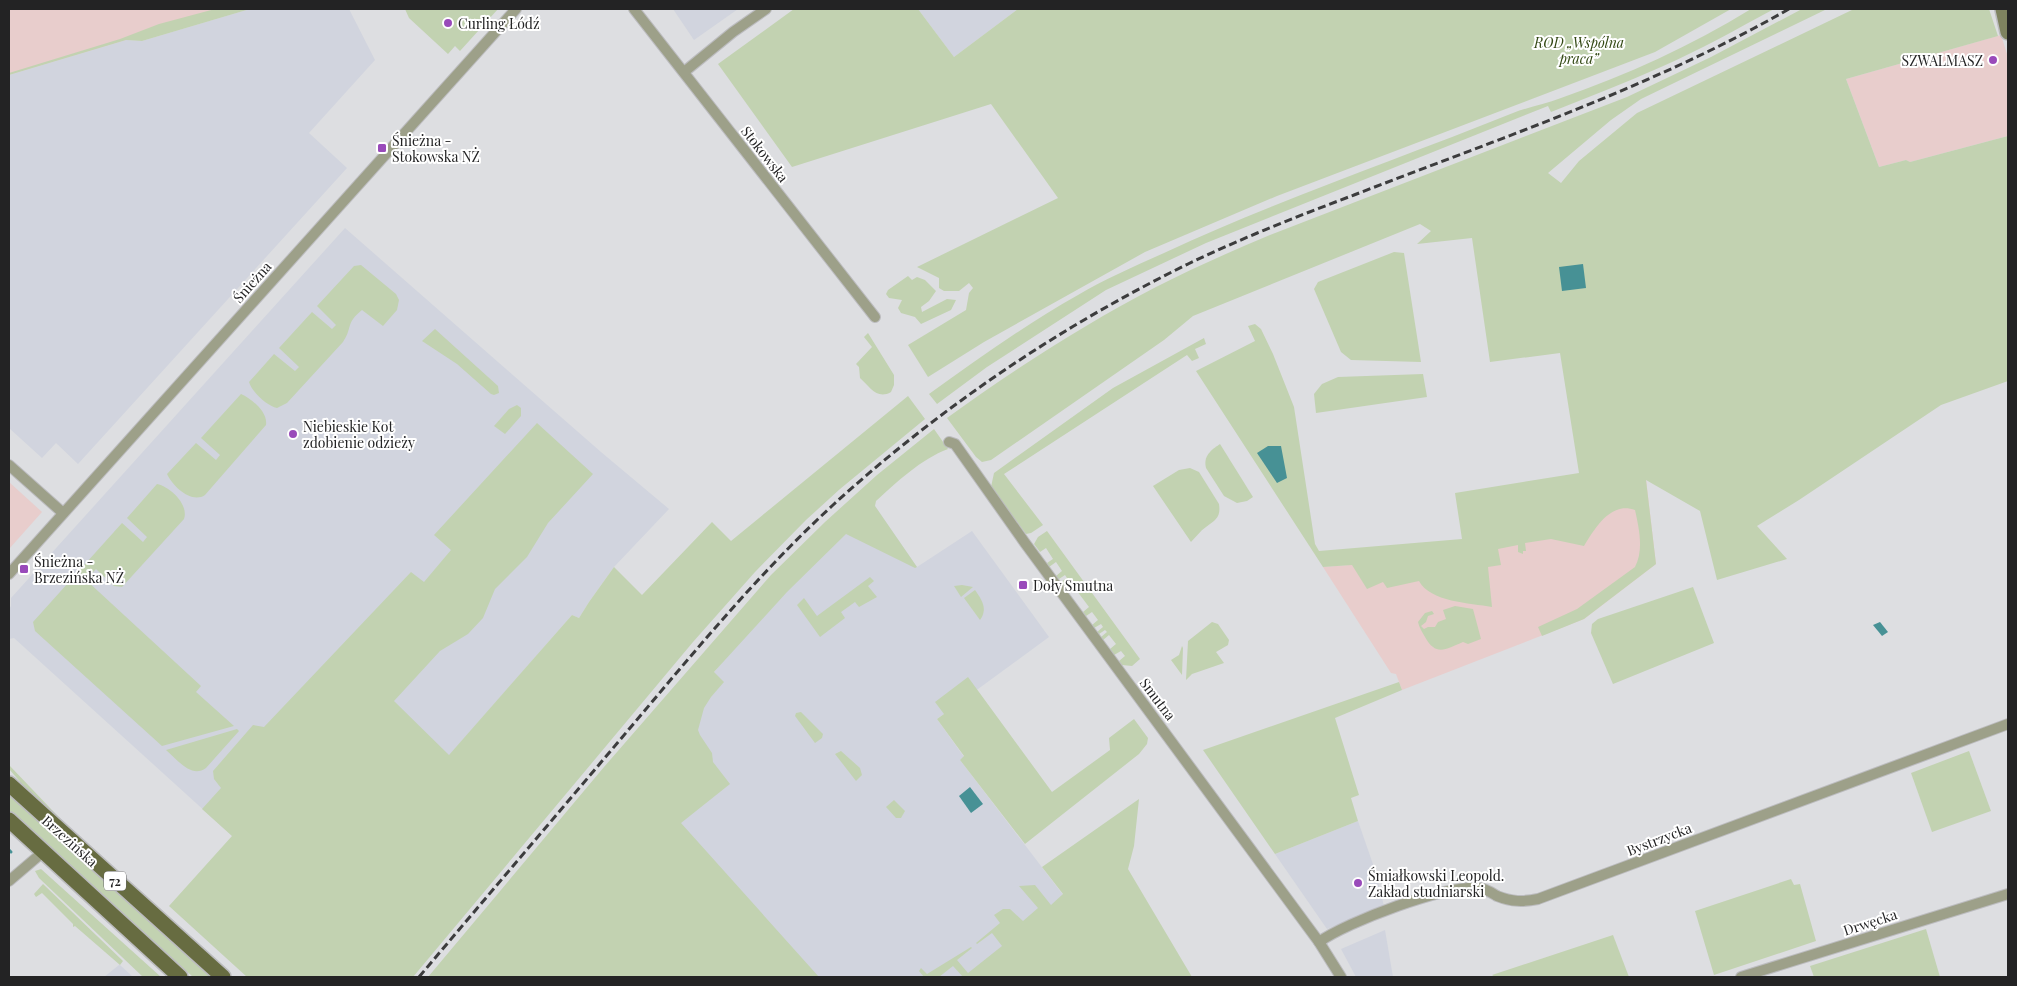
<svg xmlns="http://www.w3.org/2000/svg" width="2017" height="986" font-family="'Playfair Display',serif">
<rect width="100%" height="100%" fill="#dddee1"/>
<!-- commercial -->
<g fill="#e8cdcc">
<path d="M9 9H231L9 75Z"/>
<path d="M2001 35 2008 57V136L1910 162 1906 160 1879 167 1846 79Z"/>
<path d="M1646 479 1656 564 1584 619 1402 690 1396 674 1391 673 1323 567 1467 556Z"/>
<path d="M9 482 42 512 9 549Z"/>
</g>
<!-- built -->
<g fill="#d1d4de">
<path d="M250 9H349L375 60 309 133 347 168 78 464 56 443 42 458 9 428V75L126 40 142 41Z"/>
<path d="M673 9H738L694 40Z"/>
<path d="M918 9H1018L954 57Z"/>
<path d="M345 228 601 452 669 509 614 567 589 602 579 618 572 615 314 910 14 638 9 639V609L11 606V598Z"/>
<path d="M875 506 917 567 972 531 1049 637 937 719 964 757 960 760 1070 904 982 977H805L664 822 646 757 749 629 808 567Z"/>
<path d="M1358 821 1375 870 1384 906 1327 929 1275 854Z"/>
<path d="M1385 930 1393 977H1356L1341 949Z"/>
<path d="M120 965 133 977H104L119 965Z"/>
</g>
<!-- green -->
<g fill="#c2d2b1">
<path d="M215 9H250L142 41 126 40 9 75V73L120 39 159 24Z"/>
<path d="M405 9H498L460 51 455 46 448 54 409 18Z"/>
<path d="M794 9H918L954 57 1018 9H1731L1655 52 1277 196 1145 252 984 342 928 377 908 345 966 310 969 293 973 288 969 283 959 291H944L939 288V278L917 267 1058 198 991 104 792 167 718 64Z"/>
<path d="M1751 9H1774C1737 29 1700 50 1661 67 1625 83 1588 97 1551 112L1548 106 1206 243 1106 290 987 367 937 404 929 394C977 360 1026 324 1078 295 1105 279 1135 266 1164 253 1278 200 1396 160 1513 113 1528 107 1545 104 1561 98 1627 75 1691 46 1751 9Z"/>
<path d="M1802 9H1827L1641 99 1611 120 1548 173 1561 183 1579 161 1637 113 1854 9H1989L1998 36 1846 79 1879 167 1906 160 1910 162 2008 136V381L1941 405 1799 500 1757 526 1787 559 1717 580 1700 511 1646 480 1656 564 1584 619 1542 636 1538 627 1577 609 1635 567C1644 550 1639 528 1635 510 1611 501 1595 528 1584 546L1551 539 1525 543 1526 551H1523V554L1518 552V545L1498 549 1501 565 1488 567 1492 607C1470 603 1430 602 1419 581L1387 588 1383 582 1367 589 1352 565 1323 567 1196 371 1255 341 1248 326 1255 324 1261 329 1273 354 1294 407 1315 544 1319 551 1462 539 1455 493 1579 473 1560 353 1490 362 1472 238 1417 244 1431 231 1420 224 1193 316 1164 340 991 460 982 462 976 457 947 418C1013 370 1083 325 1156 287 1193 268 1232 251 1270 235L1627 97 1711 57Z"/>
<path d="M1394 252 1404 253 1421 362 1351 360 1341 352 1314 289 1318 282Z"/>
<path d="M361 265 396 294 399 300 397 310 383 326 362 310C345 324 353 327 343 342L287 403 277 408C267 406 252 392 249 382L274 354 295 371 299 367 279 348 312 312 332 329 336 325 317 306 354 266Z"/>
<path d="M908 276 912 280 917 277 925 280 936 291 929 301 921 307 922 312 947 299 956 300 951 310 921 324 915 317 901 313 898 308 902 300 889 298 886 294 888 290Z"/>
<path d="M435 329 498 386 499 393 494 395 491 394 457 364 422 341Z"/>
<path d="M868 333 894 375V385L891 392C877 400 870 387 860 378L859 367 856 364 872 347 864 337Z"/>
<path d="M1204 338 1206 344 1195 349 1199 358 1192 361 1187 355 1004 474 1043 525 1031 533 1026 534 991 487 994 473 1113 388Z"/>
<path d="M1423 374 1427 397 1316 413 1314 394 1322 384 1338 377Z"/>
<path d="M241 394C252 399 268 412 266 425L205 495C192 504 173 487 167 474L196 443 216 460 220 455 201 438Z"/>
<path d="M908 396 925 419 840 489 806 520 755 572 693 642 413 977H247L169 906 232 836 202 809 221 788 214 779 213 771 253 725 264 727 411 572 424 582 451 550 434 535 537 423 593 474 548 523 527 557 495 589 483 618 468 634 440 651 394 701 449 755 572 615 579 618 589 602 614 567 642 595 712 522 731 541Z"/>
<path d="M517 405 521 408V416L505 434 494 426 509 409Z"/>
<path d="M934 429 948 449C921 459 897 482 876 501L875 506 917 567 915 568 846 534 787 592 714 672 724 682 711 697 704 708 698 730 700 735 712 753 713 762 730 784 681 823 819 977H428L604 767 771 575 825 522 877 475Z"/>
<path d="M1220 444 1253 497 1247 501 1237 503 1224 496 1206 468C1203 456 1211 450 1220 444Z"/>
<path d="M1190 468 1199 472 1219 504C1221 517 1216 520 1206 527 1200 531 1196 537 1191 542L1153 486 1179 470Z"/>
<path d="M157 484C171 487 189 505 184 519L122 587 114 586 96 569 86 580 201 686 196 692 234 726 162 746 35 631 33 622 122 523 143 542 147 537 127 518Z"/>
<path d="M1047 531 1140 659 1132 666 1122 665 1119 661 1125 656 1121 651 1114 655 1110 649 1116 644 1109 635 1103 640 1101 637 1107 632 1105 630 1099 634 1097 632 1103 627 1101 624 1094 628 1092 625 1098 620 1092 612 1086 616 1083 612 1089 607 1074 587 1068 592 1066 589 1072 584 1070 581 1064 586 1061 582 1067 578 1065 575 1059 579 1056 576 1062 571 1056 562 1049 567 1047 563 1053 559 1046 548 1040 552 1034 544 1038 537Z"/>
<path d="M870 577 874 581 868 586 877 597 859 607 855 602 841 612 845 618 820 637 797 605 804 598 817 616Z"/>
<path d="M962 585 973 587 961 597 954 586Z"/>
<path d="M1693 587 1714 643 1613 684 1591 633 1592 624 1598 619Z"/>
<path d="M975 590C982 600 988 609 980 620L964 598Z"/>
<path d="M1455 606 1473 609 1481 639 1468 644 1463 642C1446 649 1436 657 1425 637 1422 632 1419 627 1418 622L1425 613 1432 611 1434 614 1428 616 1426 622 1421 626 1424 629 1428 627H1435L1438 622 1446 619 1443 610Z"/>
<path d="M1212 622 1218 624 1229 640 1228 645 1216 652 1224 663 1192 674 1186 680 1188 641Z"/>
<path d="M1182 646 1183 648 1182 675 1171 660 1179 655Z"/>
<path d="M968 677 1052 792 1110 750 1109 738 1134 719 1148 738 1147 744 1139 754 1025 844 960 760 964 756 937 719 944 714 935 702Z"/>
<path d="M1399 682 1402 690 1335 718 1359 795 1351 798 1358 821 1275 854 1203 750Z"/>
<path d="M801 712 823 734 822 738 815 743 795 716 796 713Z"/>
<path d="M237 729 239 731 206 768C191 779 177 759 166 750Z"/>
<path d="M841 751 860 768 862 775 856 781 835 754Z"/>
<path d="M1969 751 1991 811 1932 832 1911 773Z"/>
<path d="M9 765 72 831 42 807 9 769Z"/>
<path d="M9 793 212 977H193L9 810Z"/>
<path d="M1139 799 1134 846 1128 869 1192 977H963L953 966 939 977H924L919 971 921 968 927 974 971 947 972 948 957 960 968 973 1002 946 992 933 977 944 976 943 1000 923 994 915 1003 909H1010L1023 921 1038 908 1019 886 1035 885 1051 905 1063 894 1042 867Z"/>
<path d="M894 800 905 811 901 818H896L886 807Z"/>
<path d="M41 869 161 977H143L39 878 35 871Z"/>
<path d="M1791 879 1794 885 1800 884 1816 941 1714 975 1695 911Z"/>
<path d="M43 884 123 961 120 965 75 926 73 927V924L42 893 36 897 34 894Z"/>
<path d="M1926 929 1940 977H1814L1810 966Z"/>
<path d="M1613 935 1629 977H1495L1492 975Z"/>
</g>
<!-- water -->
<g fill="#479195">
<path d="M1583 264 1586 288 1562 291 1559 267Z"/>
<path d="M1268 446H1281L1287 478 1277 483 1257 453Z"/>
<path d="M1880 622 1888 632 1882 636 1873 625Z"/>
<path d="M970 787 983 804 971 813 959 796Z"/>
</g>
<g fill="none" stroke-linecap="round" stroke-linejoin="round">
<!-- stream -->
<path stroke="#479195" stroke-width="3" d="M9 850 11 852"/>
<!-- street casing -->
<g stroke="#bcbcbf" stroke-width="12">
<g id="street">
<path d="M634 9 875 317"/>
<path d="M684 72 733 32 766 9"/>
<path d="M949 442 955 444 1025 543 1319 942 1341 977"/>
<path d="M9 465 63 513"/>
<path d="M9 574 516 9"/>
<path d="M9 881 43 852"/>
<path d="M1319 942C1347 922 1446 884 1480 888 1486 889 1492 893 1497 896 1512 902 1523 902 1538 899L2008 724"/>
<path d="M1741 977 2008 894"/>
</g>
</g>
<!-- secondary casing -->
<g stroke="#bcbcbf" stroke-width="18">
<path id="secondary" d="M2003 9 2008 32"/>
</g>
<!-- primary casing -->
<g stroke="#bcbcbf" stroke-width="18">
<g id="primary">
<path d="M9 784 223 977"/>
<path d="M9 820 180 977"/>
</g>
</g>
<!-- street -->
<use href="#street" stroke="#9da089" stroke-width="10"/>
<!-- secondary -->
<use href="#secondary" stroke="#7e8260" stroke-width="15"/>
<!-- primary -->
<use href="#primary" stroke="#676c41" stroke-width="15"/>
<!-- rail -->
<path stroke="#3c3c3d" stroke-width="3" stroke-dasharray="8 4" stroke-linecap="butt" d="M419 977C489 894 560 811 630 728 695 651 759 573 833 505 938 409 1059 327 1188 264 1242 238 1298 216 1354 195 1501 138 1652 87 1789 9"/>
</g>
<!-- markers -->
<g fill="#994aba" stroke="#fff" stroke-width="2">
<circle cx="448" cy="23" r="5"/>
<circle cx="1993" cy="60" r="5"/>
<rect x="377" y="143" width="10" height="10" rx="2.5"/>
<circle cx="293" cy="434" r="5"/>
<rect x="19" y="564" width="10" height="10" rx="2.5"/>
<rect x="1018" y="580" width="10" height="10" rx="2.5"/>
<circle cx="1358" cy="883" r="5"/>
</g>
<g text-anchor="middle" dominant-baseline="central" stroke-width="4" stroke-linejoin="round" paint-order="stroke">
<!-- shield labels -->
<rect fill="#fff" stroke="#656566" stroke-width="1" x="104" y="871.5" width="22" height="19" rx="4"/>
<g font-size="12" font-weight="bold" fill="#232324">
<text x="115" y="881">72</text>
</g>
<!-- poi labels -->
<g font-size="14" fill="#232324" stroke="#fff" text-anchor="start">
<text x="458" y="23">Curling Łódź</text>
<text x="1983" y="60" text-anchor="end">SZWALMASZ</text>
<text x="392" y="140">Śnieżna -<tspan x="392" dy="16">Stokowska NŻ</tspan></text>
<text x="303" y="426">Niebieskie Kot<tspan x="303" dy="16">zdobienie odzieży</tspan></text>
<text x="34" y="561">Śnieżna -<tspan x="34" dy="16">Brzezińska NŻ</tspan></text>
<text x="1033" y="585">Doły Smutna</text>
<text x="1368" y="875">Śmiałkowski Leopold.<tspan x="1368" dy="16">Zakład studniarski</tspan></text>
</g>
<!-- park labels -->
<g font-size="14" font-style="italic" fill="#324813" stroke="#fff">
<text x="1579" y="42">ROD „Wspólna<tspan x="1579" dy="16">praca”</tspan></text>
</g>
<!-- street labels -->
<g font-size="14" fill="#232324" stroke="#fff">
<text transform="translate(765 154) rotate(52)">Stokowska</text>
<text transform="translate(252 282) rotate(-48)">Śnieżna</text>
<text transform="translate(1158 699) rotate(53)">Smutna</text>
<text transform="translate(1659 839) rotate(-21)">Bystrzycka</text>
<text transform="translate(70 841) rotate(42)">Brzezińska</text>
<text transform="translate(1870 922) rotate(-18)">Drwęcka</text>
</g>
</g>
<!-- border -->
<rect width="2017" height="986" fill="none" stroke="#232324" stroke-width="20"/>
</svg>
